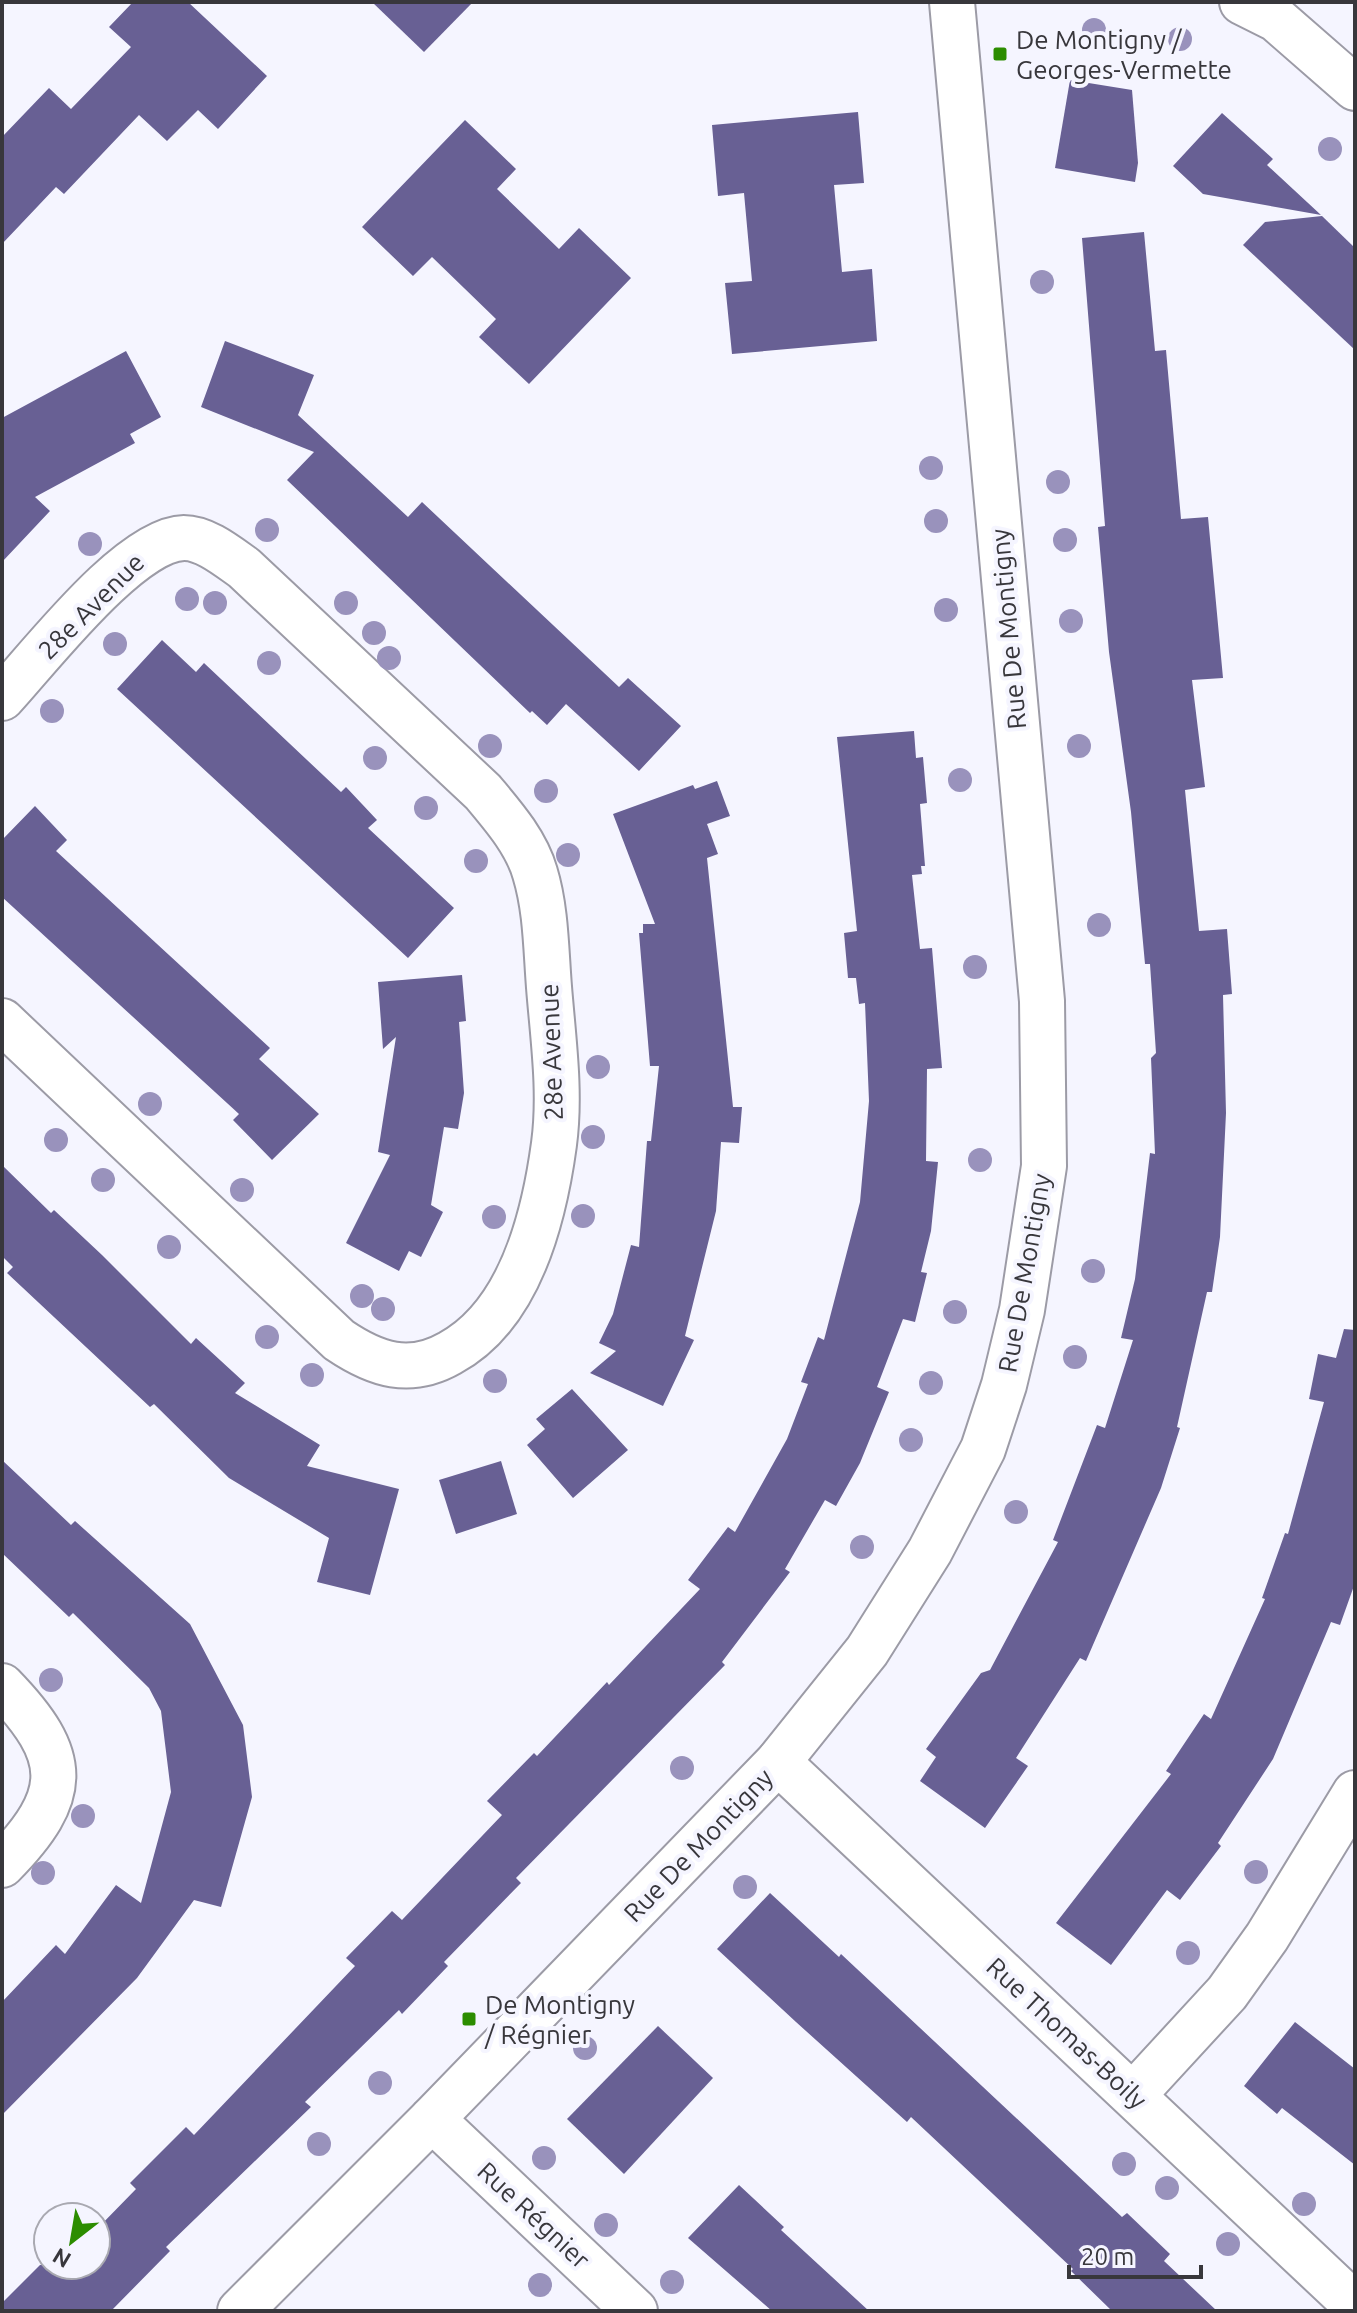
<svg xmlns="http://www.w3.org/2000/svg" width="1357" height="2313" font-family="Ubuntu,sans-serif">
<rect width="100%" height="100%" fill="#f5f5ff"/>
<!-- building -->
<g fill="#686094">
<path d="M133 2H188L267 76 218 129 198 110 167 141 139 115 64 194 56 187 2 244V137L49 88 71 109 131 47 109 27Z"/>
<path d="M372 2H473L424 52Z"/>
<path d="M1070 80 1132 90 1138 163 1135 182 1055 168Z"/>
<path d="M858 112 864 183 834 185 842 272 872 269 877 341 732 354 725 283 752 281 744 193 718 196 712 125Z"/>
<path d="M1222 113 1273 159 1267 165 1321 215 1203 194 1173 166Z"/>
<path d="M465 120 516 169 497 189 559 249 579 228 631 278 529 384 479 337 496 319 432 257 413 276 362 227Z"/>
<path d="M1322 216 1355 248V350L1243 245 1265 222Z"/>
<path d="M1144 232 1155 351 1166 350 1181 519 1208 517 1223 678 1192 680 1205 787 1185 790 1199 931 1227 929 1232 994 1223 995 1226 1113 1220 1237 1212 1292H1207L1177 1427 1180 1428 1161 1488 1086 1661 1080 1658 1016 1758 1028 1766 985 1828 920 1781 936 1757 926 1749 981 1673 990 1670 1058 1542 1053 1540 1097 1425 1105 1428 1133 1340 1121 1338 1135 1279 1150 1153 1155 1154 1151 1058 1156 1053 1150 964H1145L1131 812 1109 652 1098 527 1105 526 1082 238Z"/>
<path d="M225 341 314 375 298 415 408 517 422 502 619 687 628 678 681 726 639 771 566 704 547 725 532 711 530 713 287 480 314 452 201 407Z"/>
<path d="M126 351 161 417 130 434 135 443 35 497 50 511 2 562V418Z"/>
<path d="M162 640 196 672 204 663 341 792 346 787 377 820 368 828 454 908 408 958 117 689Z"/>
<path d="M914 731 916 758 923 757 927 803 920 804 925 866H921L922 874 912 875 920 949 932 948 942 1068 927 1069 926 1161 938 1162 931 1231 921 1272 927 1273 915 1322 903 1319 877 1387 889 1392 860 1463 836 1506 825 1500 785 1569 790 1572 722 1662 725 1665 516 1878 521 1883 444 1962 448 1966 402 2014 399 2010 305 2102 311 2107 166 2247 170 2251 111 2311H2V2303L40 2265H96V2230L136 2189 130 2183 186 2127 194 2135 355 1966 346 1958 392 1911 402 1920 502 1815 487 1801 534 1753 537 1756 607 1682 609 1685 700 1589 688 1580 728 1527 735 1532 787 1439 808 1384 801 1382 818 1337 824 1340 860 1202 869 1101 865 1003 859 1004 856 978H848L844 933 857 931 837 737Z"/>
<path d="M717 781 730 816 707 824 718 854 707 858 733 1107H742L739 1143 721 1142 716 1211 685 1336 694 1340 663 1406 590 1373 616 1351 599 1343 613 1314 631 1245 639 1247 647 1141H651L659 1066H650L639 933H643V924H655L613 814 693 785 695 789Z"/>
<path d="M35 806 67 840 56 851 270 1048 259 1059 319 1114 272 1160 233 1120 239 1114 2 897V840Z"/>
<path d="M462 975 466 1021 459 1022 464 1093 458 1129 444 1127 431 1205 443 1212 421 1257 409 1251 399 1271 346 1243 390 1155 378 1152 396 1037 383 1049 378 982Z"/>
<path d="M2 1165 51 1213 54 1210 102 1255 191 1344 196 1338 245 1383 235 1393 320 1445 307 1466 399 1489 370 1595 317 1582 329 1538 229 1478 154 1404 150 1407 7 1273 13 1267 2 1256Z"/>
<path d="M1344 1329 1355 1330V1583L1340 1625 1331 1622 1273 1759 1218 1843 1221 1846 1180 1900 1167 1890 1111 1965 1056 1923 1171 1774 1166 1771 1204 1714 1211 1719 1265 1599 1262 1598 1285 1533 1288 1534 1324 1402 1309 1399 1318 1354 1336 1358Z"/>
<path d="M572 1389 628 1450 573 1498 527 1445 545 1429 536 1419Z"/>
<path d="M2 1460 71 1525 75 1521 190 1624 243 1725 252 1797 221 1907 194 1900 137 1978 2 2115V2002L56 1945 65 1954 116 1885 141 1903 171 1792 161 1711 149 1688 73 1613 69 1617 2 1553Z"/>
<path d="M501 1461 517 1514 456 1534 439 1480Z"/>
<path d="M770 1893 839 1957 841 1954 1122 2217 1127 2213 1170 2254 1164 2261 1217 2311H1112L1071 2271 1073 2269 911 2117 907 2122 796 2022 717 1949Z"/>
<path d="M1295 2022 1355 2069V2165L1282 2108 1277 2114 1244 2086Z"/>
<path d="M658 2026 713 2078 624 2174 567 2119Z"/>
<path d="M739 2185 784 2227 781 2230 869 2311H772L688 2238Z"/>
</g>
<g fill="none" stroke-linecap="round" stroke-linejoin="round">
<!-- minor casing -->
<g stroke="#9c9ba6" stroke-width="48">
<g id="minor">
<path d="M1242 2 1276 19 1355 88"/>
<path d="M2 698C40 657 130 539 184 538 205 538 227 556 244 568L483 792C503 816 526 842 535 873 546 909 546 949 549 987 553 1038 561 1092 554 1144 544 1218 520 1315 450 1353 410 1376 376 1365 339 1340L2 1021"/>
<path d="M2 1686C70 1756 71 1795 2 1865"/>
<path d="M778 1762 1355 2305"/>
<path d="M1134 2094 1227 1993 1267 1937 1355 1793"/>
<path d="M432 2119 635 2311"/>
<path d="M240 2311 432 2119 778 1762 867 1651 930 1551 983 1449 1004 1385 1022 1310 1044 1166 1042 1001 952 2"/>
</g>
</g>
<!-- minor -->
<use href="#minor" stroke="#fff" stroke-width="44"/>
</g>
<!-- trees -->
<g fill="#9992bc">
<circle cx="1094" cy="30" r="12"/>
<circle cx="1180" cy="39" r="12"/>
<circle cx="1330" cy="149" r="12"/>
<circle cx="1042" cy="282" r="12"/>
<circle cx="931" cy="468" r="12"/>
<circle cx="1058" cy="482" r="12"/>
<circle cx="936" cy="521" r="12"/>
<circle cx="267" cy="530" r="12"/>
<circle cx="1065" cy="540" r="12"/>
<circle cx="90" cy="544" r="12"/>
<circle cx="187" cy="599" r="12"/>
<circle cx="215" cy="603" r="12"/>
<circle cx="346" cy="603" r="12"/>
<circle cx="946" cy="610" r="12"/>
<circle cx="1071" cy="621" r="12"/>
<circle cx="374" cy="633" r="12"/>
<circle cx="115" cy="644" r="12"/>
<circle cx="389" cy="658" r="12"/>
<circle cx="269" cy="663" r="12"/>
<circle cx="52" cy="711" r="12"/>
<circle cx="490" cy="746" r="12"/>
<circle cx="1079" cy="746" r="12"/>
<circle cx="375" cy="758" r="12"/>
<circle cx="960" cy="780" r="12"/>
<circle cx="546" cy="791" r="12"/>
<circle cx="426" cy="808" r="12"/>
<circle cx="568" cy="855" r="12"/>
<circle cx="476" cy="861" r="12"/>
<circle cx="1099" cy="925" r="12"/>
<circle cx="975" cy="967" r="12"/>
<circle cx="598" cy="1067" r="12"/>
<circle cx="150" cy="1104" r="12"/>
<circle cx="593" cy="1137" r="12"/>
<circle cx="56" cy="1140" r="12"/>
<circle cx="980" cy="1160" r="12"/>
<circle cx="103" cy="1180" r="12"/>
<circle cx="242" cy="1190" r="12"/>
<circle cx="583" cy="1216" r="12"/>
<circle cx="494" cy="1217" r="12"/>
<circle cx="169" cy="1247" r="12"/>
<circle cx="1093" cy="1271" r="12"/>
<circle cx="362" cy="1296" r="12"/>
<circle cx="383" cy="1309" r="12"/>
<circle cx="955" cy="1312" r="12"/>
<circle cx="267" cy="1337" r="12"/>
<circle cx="1075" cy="1357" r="12"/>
<circle cx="312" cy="1375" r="12"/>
<circle cx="495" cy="1381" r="12"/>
<circle cx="931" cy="1383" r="12"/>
<circle cx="911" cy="1440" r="12"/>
<circle cx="1016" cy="1512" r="12"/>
<circle cx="862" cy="1547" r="12"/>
<circle cx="51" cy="1680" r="12"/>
<circle cx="682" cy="1768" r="12"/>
<circle cx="83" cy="1816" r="12"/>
<circle cx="1256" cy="1872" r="12"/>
<circle cx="43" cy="1873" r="12"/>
<circle cx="745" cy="1887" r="12"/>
<circle cx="1188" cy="1953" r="12"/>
<circle cx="585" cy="2048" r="12"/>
<circle cx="380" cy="2083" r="12"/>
<circle cx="319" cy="2144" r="12"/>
<circle cx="544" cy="2158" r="12"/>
<circle cx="1124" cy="2164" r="12"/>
<circle cx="1167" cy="2188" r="12"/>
<circle cx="1304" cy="2204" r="12"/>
<circle cx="606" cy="2225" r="12"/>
<circle cx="1228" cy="2244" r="12"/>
<circle cx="672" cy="2282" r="12"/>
<circle cx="540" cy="2285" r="12"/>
</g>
<!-- markers -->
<g fill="#2c8d00" stroke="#f5f5ff" stroke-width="3">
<rect x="992" y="46" width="16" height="16" rx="4"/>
<rect x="461" y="2011" width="16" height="16" rx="4"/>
</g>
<g text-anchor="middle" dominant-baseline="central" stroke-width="8" stroke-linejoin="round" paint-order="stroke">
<!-- poi labels -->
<g font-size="26" fill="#38373c" stroke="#f5f5ff" text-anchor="start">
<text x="1016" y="39">De Montigny /<tspan x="1016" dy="30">Georges-Vermette</tspan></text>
<text x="485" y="2004">De Montigny<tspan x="485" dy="30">/ Régnier</tspan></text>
</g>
<!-- street labels -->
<g font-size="26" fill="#38373c" stroke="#f5f5ff">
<text transform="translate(91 606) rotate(-45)">28e Avenue</text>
<text transform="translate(1008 629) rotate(-95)">Rue De Montigny</text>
<text transform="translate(551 1052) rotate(-92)">28e Avenue</text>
<text transform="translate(1024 1273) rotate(-80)">Rue De Montigny</text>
<text transform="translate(698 1845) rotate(-46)">Rue De Montigny</text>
<text transform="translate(1067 2033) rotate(43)">Rue Thomas-Boily</text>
<text transform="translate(534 2215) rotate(43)">Rue Régnier</text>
</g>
</g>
<!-- border -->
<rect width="1357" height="2313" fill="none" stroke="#38373c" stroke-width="8"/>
<!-- north arrow -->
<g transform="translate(72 2241) rotate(211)"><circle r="38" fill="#f5f5ff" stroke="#a9a9b1" stroke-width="2"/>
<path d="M0-6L14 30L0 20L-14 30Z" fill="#2c8d00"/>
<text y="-12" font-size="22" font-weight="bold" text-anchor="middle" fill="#38373c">N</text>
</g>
<!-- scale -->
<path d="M1069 2265v12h132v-12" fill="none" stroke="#38373c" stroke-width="4"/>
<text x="1081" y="2265" font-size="24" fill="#38373c" stroke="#f5f5ff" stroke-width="6" paint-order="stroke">20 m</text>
</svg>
